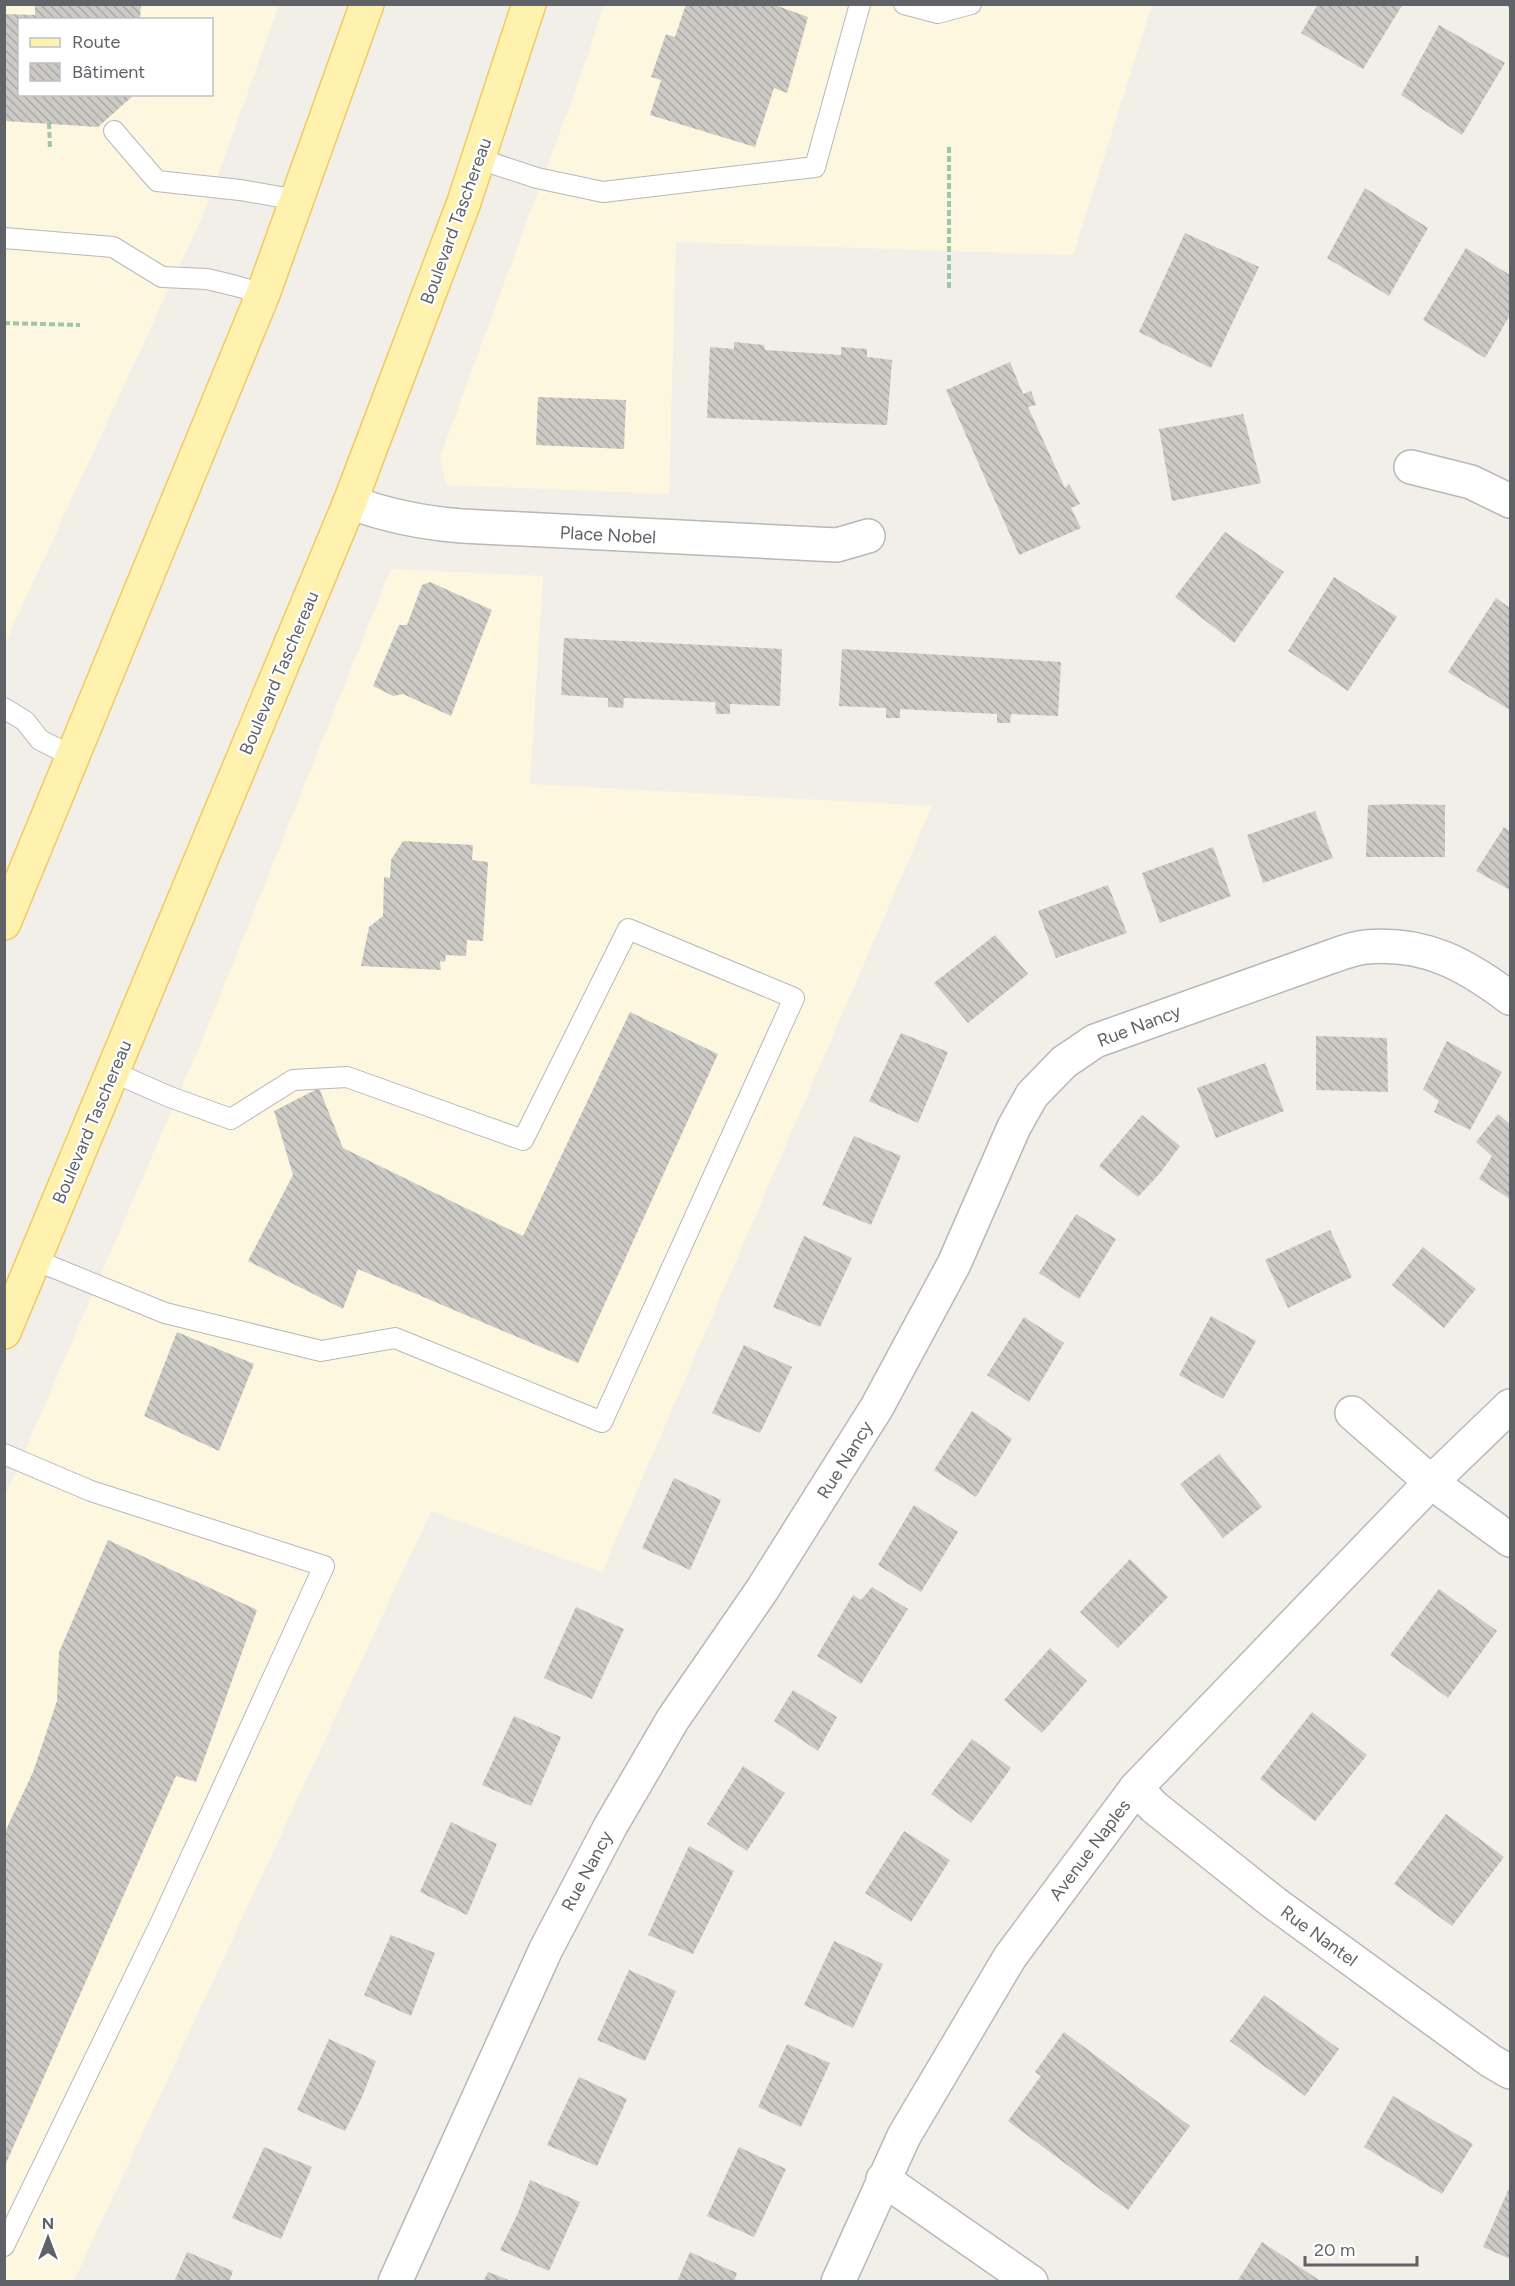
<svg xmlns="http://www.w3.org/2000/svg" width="1515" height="2286" font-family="Figtree,sans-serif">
<defs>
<pattern id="building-back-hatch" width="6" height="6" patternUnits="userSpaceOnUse" patternTransform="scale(1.5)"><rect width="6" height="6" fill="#cccac5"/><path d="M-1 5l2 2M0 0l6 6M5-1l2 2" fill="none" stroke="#a9a8a4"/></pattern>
</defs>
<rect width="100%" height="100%" fill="#f1efe8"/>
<!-- commercial -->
<g fill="#fef7e0" fill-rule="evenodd">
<path d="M5 5H279L207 206 5 643ZM20 20H212V94H20Z"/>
<path d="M603 5H1152L1073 255 676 242 669 494 446 485 440 457 589 53Z"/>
<path d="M391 569 543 576 530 784 932 806 602 1572 431 1511 74 2281 5 2282V1497L200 1045Z"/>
</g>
<!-- building -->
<g fill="url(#building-back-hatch)">
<path d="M35 4H141L140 20H20V94H135L98 127 4 121V14L35 15Z"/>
<path d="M686 4H772L808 17 787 93 774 88 755 147 650 115 661 80 651 77 666 34 675 37Z"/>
<path d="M1318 4H1403L1363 69 1301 33Z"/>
<path d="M1439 25 1505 63 1462 135 1401 95Z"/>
<path d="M1365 188 1428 228 1389 296 1327 258Z"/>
<path d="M1185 233 1259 267 1211 368 1139 332Z"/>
<path d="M1466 248 1510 275V315L1485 358 1423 320Z"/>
<path d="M734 342 764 345 765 350 841 355V347L867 349V357L892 360 887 425 707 418 710 347 734 349Z"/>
<path d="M1010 362 1023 394 1031 391 1036 405 1028 407 1065 488 1069 484 1080 504 1071 508 1081 528 1019 555 946 390Z"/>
<path d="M538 397 626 400 624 449 536 445Z"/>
<path d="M1243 414 1261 483 1172 501 1159 429Z"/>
<path d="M1225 532 1284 572 1234 643 1175 597Z"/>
<path d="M1334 577 1397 617 1348 691 1288 651Z"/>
<path d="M430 582 492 610 451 716 403 694 393 696 373 686 399 625H407L422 585Z"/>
<path d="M1496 598 1510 608V710L1448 672Z"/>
<path d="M564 638 782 649 780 706 730 704V714H716L715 702 624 698 623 708 608 707V698L561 695Z"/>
<path d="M842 649 1061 662 1058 716 1011 714 1010 723H997V714L900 709V718H886V708L839 706Z"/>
<path d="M1407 804 1445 805V857H1366L1368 805Z"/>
<path d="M1315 811 1333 858 1263 883 1247 835Z"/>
<path d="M1504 827 1510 831V890L1476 871Z"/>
<path d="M403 841 473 845 472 860 488 862 483 941 467 940 466 956 446 955 445 962 440 961 441 970 361 966 369 927 383 916 384 877 390 878 391 860Z"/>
<path d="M1213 847 1231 896 1160 923 1142 873Z"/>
<path d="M1108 885 1127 933 1056 958 1038 911Z"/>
<path d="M995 935 1028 974 968 1023 934 983Z"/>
<path d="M630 1012 718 1054 578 1363 358 1269 343 1309 248 1261 293 1175 274 1111 319 1088 343 1148 523 1236Z"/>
<path d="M901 1033 948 1052 918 1123 869 1101Z"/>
<path d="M1316 1036 1387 1038 1388 1092 1316 1090Z"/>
<path d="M1447 1041 1502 1072 1470 1130 1434 1112 1439 1101 1423 1089Z"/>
<path d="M1265 1063 1284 1111 1216 1138 1197 1088Z"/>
<path d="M1498 1114 1510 1124V1199L1479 1179 1492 1156 1476 1142Z"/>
<path d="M1142 1115 1180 1146 1160 1173 1138 1197 1099 1166Z"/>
<path d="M854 1136 901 1156 871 1225 822 1205Z"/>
<path d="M1076 1214 1116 1239 1079 1299 1039 1273Z"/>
<path d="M1330 1230 1352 1277 1288 1308 1265 1260Z"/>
<path d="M804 1236 852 1258 820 1327 773 1307Z"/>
<path d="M1423 1247 1476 1289 1444 1328 1392 1285Z"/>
<path d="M1211 1316 1256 1341 1223 1399 1179 1375Z"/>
<path d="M1024 1317 1064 1343 1029 1402 987 1375Z"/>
<path d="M177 1332 254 1364 219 1451 144 1416Z"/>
<path d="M744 1345 792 1367 760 1433 712 1413Z"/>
<path d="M972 1411 1012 1439 976 1497 934 1470Z"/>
<path d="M1219 1454 1262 1507 1223 1538 1180 1484Z"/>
<path d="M674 1478 721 1500 690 1570 642 1548Z"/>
<path d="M914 1505 958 1532 921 1592 878 1565Z"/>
<path d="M108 1540 257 1610 196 1782 176 1776 4 2168V1834L33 1772 57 1701 59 1652Z"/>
<path d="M1130 1559 1168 1597 1118 1648 1080 1612Z"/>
<path d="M872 1587 908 1609 861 1684 817 1656 853 1595 861 1600Z"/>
<path d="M1439 1589 1497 1631 1448 1698 1390 1655Z"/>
<path d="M576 1607 624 1629 592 1699 544 1678Z"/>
<path d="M1050 1648 1087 1681 1042 1733 1004 1700Z"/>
<path d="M793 1690 837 1717 818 1751 774 1721Z"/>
<path d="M1312 1712 1367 1755 1315 1821 1260 1779Z"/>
<path d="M514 1716 561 1737 531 1806 482 1785Z"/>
<path d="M972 1739 1011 1768 971 1823 931 1794Z"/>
<path d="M743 1766 785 1793 747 1851 707 1824Z"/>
<path d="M1446 1814 1504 1857 1452 1926 1394 1884Z"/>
<path d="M451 1822 497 1844 467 1915 420 1892Z"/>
<path d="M904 1831 950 1860 911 1922 865 1893Z"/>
<path d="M689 1846 734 1871 693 1954 648 1935Z"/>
<path d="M391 1935 435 1953 411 2016 364 1995Z"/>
<path d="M834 1941 883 1964 853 2028 804 2005Z"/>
<path d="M629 1970 676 1991 645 2061 597 2040Z"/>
<path d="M1264 1995 1339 2049 1305 2096 1230 2041Z"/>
<path d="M1064 2032 1190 2126 1128 2210 1008 2121 1041 2076 1035 2072Z"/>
<path d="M329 2039 376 2061 362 2097 345 2131 297 2110Z"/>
<path d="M787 2044 830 2063 801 2127 758 2107Z"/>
<path d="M579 2077 627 2099 597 2166 547 2145Z"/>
<path d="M1393 2096 1473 2144 1442 2194 1364 2147Z"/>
<path d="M264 2147 312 2167 281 2239 232 2218Z"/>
<path d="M739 2147 786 2169 754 2237 707 2216Z"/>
<path d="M530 2180 580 2202 549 2271 500 2250 518 2213Z"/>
<path d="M1510 2186V2259L1483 2247Z"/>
<path d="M1262 2242 1322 2282H1237Z"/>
<path d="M187 2252 233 2271 229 2282H174Z"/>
<path d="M690 2252 737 2273 734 2282H677Z"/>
<path d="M488 2272 511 2281V2282H483Z"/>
</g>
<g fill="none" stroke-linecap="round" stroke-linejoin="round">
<!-- lane casing -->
<g stroke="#b5b8bc" stroke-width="22">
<g id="lane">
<path d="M904 4 938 13 971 4"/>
<path d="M114 131 157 181 240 190 298 200"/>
<path d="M479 159 537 178 603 192 815 167 860 4"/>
<path d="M4 238 113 247 162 277 207 279 236 286 263 294"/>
<path d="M4 708 25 721 40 740 74 757"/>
<path d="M35 1260 165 1313 321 1351 395 1338 602 1422 794 998 628 929 523 1140 347 1077 293 1080 231 1119 170 1097 113 1072"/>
<path d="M4 1454 91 1491 324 1566 161 1922 4 2246"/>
</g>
</g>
<!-- street casing -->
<g stroke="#b5b8bc" stroke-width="36">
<g id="street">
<path d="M1411 467 1471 482 1510 501"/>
<path d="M350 502C387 516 423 523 462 526L837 545 868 536"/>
<path d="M1352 1413 1431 1482 1510 1540"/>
<path d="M1136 1788 1154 1807 1273 1902 1491 2061 1510 2072"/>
<path d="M883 2179 1031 2282"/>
<path d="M395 2282 546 1949 610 1827 673 1719 762 1590 877 1407 954 1264 1014 1127 1032 1095 1064 1062 1095 1041 1330 957C1341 953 1354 948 1366 947 1425 942 1465 964 1510 998"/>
</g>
</g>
<!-- secondary casing -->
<g stroke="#b6babf" stroke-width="36">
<path id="secondary" d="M838 2282 904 2136 1010 1957 1136 1788 1431 1482 1510 1406"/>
</g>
<!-- primary casing -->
<g stroke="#f2c960" stroke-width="36">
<g id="primary">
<path d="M4 923 263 294 367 4"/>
<path d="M4 1332 350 502 464 202 529 4"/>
</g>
</g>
<!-- path -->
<g stroke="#9cc7a9" stroke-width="4" stroke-dasharray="6 3" stroke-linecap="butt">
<path d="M1508 4 1510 6"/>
<path d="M49 123 50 149"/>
<path d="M949 147V288"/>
<path d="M4 323 80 325"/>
</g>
<!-- lane -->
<use href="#lane" stroke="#fff" stroke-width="20"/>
<!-- street -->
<use href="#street" stroke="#fff" stroke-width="33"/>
<!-- secondary -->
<use href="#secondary" stroke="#fff" stroke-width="33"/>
<!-- primary -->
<use href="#primary" stroke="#fff2af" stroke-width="33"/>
</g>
<g text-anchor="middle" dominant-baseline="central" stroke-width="4.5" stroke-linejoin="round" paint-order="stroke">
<!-- street labels -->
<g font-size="18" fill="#5f6368" stroke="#fff">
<text transform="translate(456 221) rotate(-70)">Boulevard Taschereau</text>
<text transform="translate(608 535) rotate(3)">Place Nobel</text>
<text transform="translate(279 673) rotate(-67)">Boulevard Taschereau</text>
<text transform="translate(1139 1026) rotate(-21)">Rue Nancy</text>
<text transform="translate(92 1122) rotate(-67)">Boulevard Taschereau</text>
<text transform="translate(845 1460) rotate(-58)">Rue Nancy</text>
<text transform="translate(1090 1850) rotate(-53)">Avenue Naples</text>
<text transform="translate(587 1871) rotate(-62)">Rue Nancy</text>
<text transform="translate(1319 1936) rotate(36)">Rue Nantel</text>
</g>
</g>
<!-- border -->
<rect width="1515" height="2286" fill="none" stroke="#5f6368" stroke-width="12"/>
<!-- legend -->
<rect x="18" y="18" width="195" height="78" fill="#ffffff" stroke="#bfc1c3" stroke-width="1.5"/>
<rect x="30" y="38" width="30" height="9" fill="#fff2af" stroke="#bfc1c3" stroke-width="1.5"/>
<text x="72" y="48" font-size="18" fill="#5f6368">Route</text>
<rect x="30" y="63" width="30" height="18" fill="url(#building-back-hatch)" stroke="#bfc1c3" stroke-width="1.5"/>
<text x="72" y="78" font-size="18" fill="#5f6368">Bâtiment</text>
<!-- north arrow -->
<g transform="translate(48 2238)" stroke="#ffffff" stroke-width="4.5" paint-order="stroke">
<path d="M0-4.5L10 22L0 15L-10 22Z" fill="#5f6368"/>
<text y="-9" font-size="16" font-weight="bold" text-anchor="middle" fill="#5f6368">N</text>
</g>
<!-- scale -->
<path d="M1305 2256v9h112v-9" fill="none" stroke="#5f6368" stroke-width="3"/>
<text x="1314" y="2256" font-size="18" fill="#5f6368" stroke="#ffffff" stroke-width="4.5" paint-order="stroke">20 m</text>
</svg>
